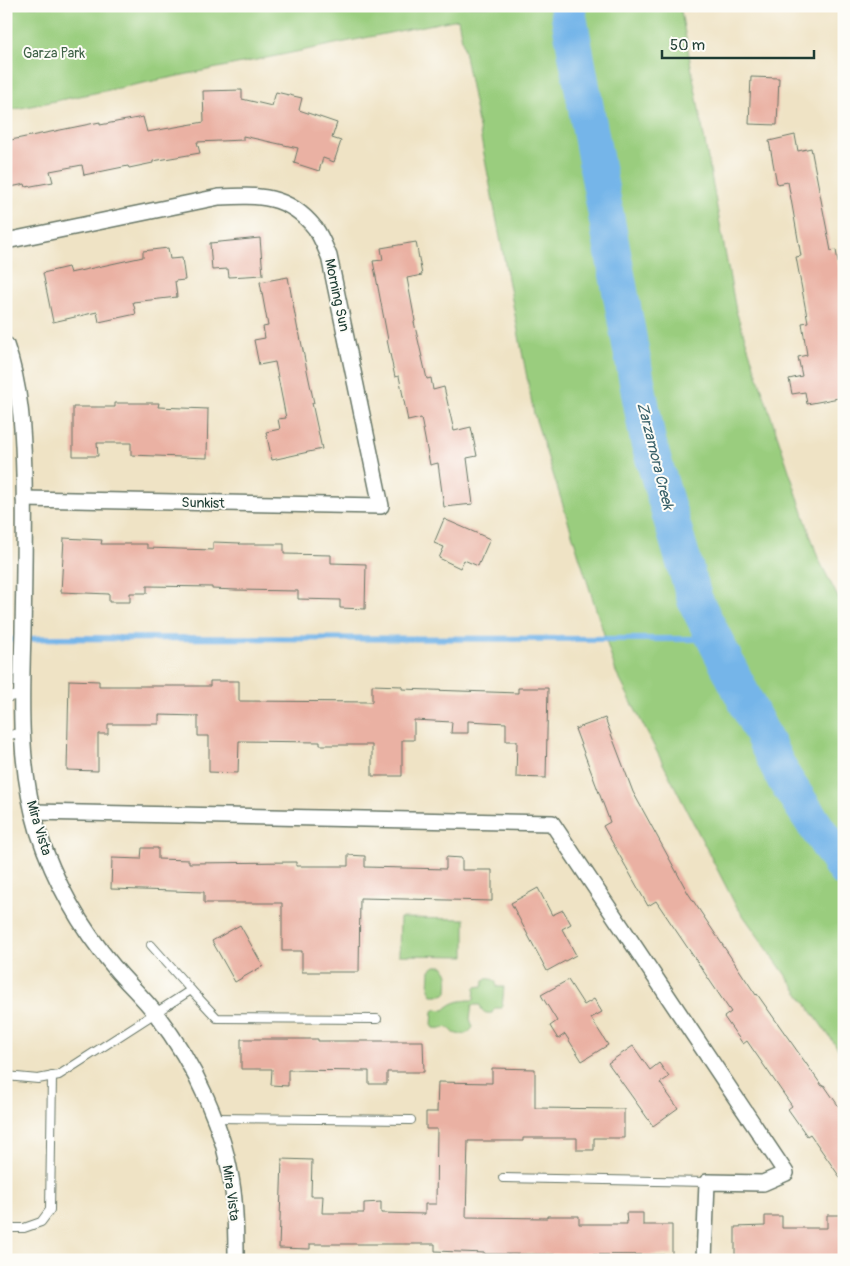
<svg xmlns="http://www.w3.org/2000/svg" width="850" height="1266" font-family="Pangolin,sans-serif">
<rect width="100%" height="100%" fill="#fdfcf7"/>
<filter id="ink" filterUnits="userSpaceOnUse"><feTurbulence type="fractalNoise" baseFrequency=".02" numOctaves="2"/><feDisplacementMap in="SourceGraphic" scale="10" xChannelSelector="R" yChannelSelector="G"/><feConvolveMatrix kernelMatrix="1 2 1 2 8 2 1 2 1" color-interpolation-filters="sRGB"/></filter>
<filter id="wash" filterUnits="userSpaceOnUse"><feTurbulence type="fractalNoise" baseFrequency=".0096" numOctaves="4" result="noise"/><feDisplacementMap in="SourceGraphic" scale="20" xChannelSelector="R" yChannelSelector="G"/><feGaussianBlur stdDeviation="1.12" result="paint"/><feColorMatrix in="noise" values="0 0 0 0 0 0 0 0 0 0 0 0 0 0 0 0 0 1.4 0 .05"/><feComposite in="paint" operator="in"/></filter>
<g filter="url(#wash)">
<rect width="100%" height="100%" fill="#efe3c5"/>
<!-- green -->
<g fill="#9acd7e" stroke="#5c8559">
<path d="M6 6H680L736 311 818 558 844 609V1057L735 904 616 672 534 414 458 19 6 111Z"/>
<path d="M400 918 465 919V956L399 955Z"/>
<path d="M435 966H443L447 972 448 975 447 992 445 994 442 995H432L429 989 430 970Z"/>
<path d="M486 979C493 978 496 980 497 987H504L502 1008H495L492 1013C485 1014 482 1012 480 1005H472L470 1019 473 1027C468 1035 462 1036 454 1033 446 1023 444 1030 434 1028L432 1025 433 1011 436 1009 444 1010C453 1001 462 1000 474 1000L475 987 483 986 484 981Z"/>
</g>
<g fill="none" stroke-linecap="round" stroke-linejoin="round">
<!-- stream -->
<path stroke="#74b5e9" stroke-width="6" d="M6 640 53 638 714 639"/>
<!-- river -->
<path stroke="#74b5e9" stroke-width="36" d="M567 6 648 441 695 600 784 778 844 869"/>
</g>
<g id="blocks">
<!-- building -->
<g fill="#eab1a3">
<path d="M751 77 779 78 777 125 749 124Z"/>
<path d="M242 90V99L272 106 276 92 302 98 299 110 337 123 332 138 341 141 334 162 323 158 319 171 294 163 298 148 243 136V140L197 142 200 153 153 161V163L129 168 128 166 84 175 82 165 50 171 53 182 26 187 25 184 6 188V141L100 122V125L143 117 147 132 204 122 203 91Z"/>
<path d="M795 135 798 151 811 148 831 251 836 250 843 293 841 294 844 310V397L807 404 805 392 792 394 789 379 802 376 798 357 807 355 802 323 808 322 796 257 801 256 788 182 777 184 769 141Z"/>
<path d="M260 238 263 275 229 277 228 269 212 270 210 243Z"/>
<path d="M416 242 422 275 407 278 415 321 414 322 427 379 431 378 433 390 444 387 454 431 471 427 477 456 467 458 473 504 444 507 438 463 430 465 421 418 408 421 399 376 395 377 387 340H388L373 261 383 260 381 248Z"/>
<path d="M168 248 170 259 182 258 185 280 175 281 177 297 133 302 136 314 99 322 97 312 53 322 43 273 68 267 70 273 143 257V251Z"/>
<path d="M288 277 298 331H299L308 375 314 403H312L322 449 272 460 266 432 280 429 278 419 286 418 275 362 259 365 254 340 265 338 263 327 268 326 260 282Z"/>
<path d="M115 403H159L158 407 208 409 207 458 131 455V443H97L98 456H73V407H115Z"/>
<path d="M444 519 490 539 478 566 464 560 460 568 439 558 444 547 434 543Z"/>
<path d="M64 538 102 540 101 544H147V548L213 550V542L240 543 239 544H284V554L331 555V563L366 564 365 609 340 608V600L298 599V591L236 590 212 589V587L147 586V593H130V602H109V594L61 592Z"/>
<path d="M69 680 99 681V686H210V681H239V701L372 702V685L402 686V689L518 693V688H548L546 778 516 777 517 741H506V723L468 721V733H451L452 722 414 720V740H402V776H372V745H320V742L239 741 238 773 209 772V736H198V716L159 715V724H108V734H98V771L67 770Z"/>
<path d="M605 718 633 792 688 893 756 995 757 994 822 1086 824 1085 844 1114V1183L810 1134 807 1136 788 1109 792 1106 747 1041 743 1044 724 1017 731 1012 656 901 648 906 603 826 610 822 575 729Z"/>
<path d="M142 848H158V859L189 860V863L296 862V866H348V855L365 856V867L446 869V857L462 858V870H492V901L360 898 359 972H302V951H282V903H204V892L111 889 112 858 141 859Z"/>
<path d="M538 888 552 915 563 910 571 924 562 929 576 955 547 971 511 903Z"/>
<path d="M240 925 263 966 235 982 212 941Z"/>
<path d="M568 980 584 1005 594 999 602 1012 591 1018 608 1045 582 1061 565 1034 558 1039 550 1026 557 1021 541 995Z"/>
<path d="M241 1039H318V1041H423L424 1072H387V1084H369V1071L288 1070V1086L271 1085 272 1069H241Z"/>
<path d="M633 1046 650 1070 659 1063 669 1077 660 1083 678 1108 653 1126 608 1063Z"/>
<path d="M492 1068 535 1069V1108L624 1109V1138H594V1150H577V1138H523V1141H468L466 1217 547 1218V1216H579V1224H627L626 1213H643V1225H672V1255L485 1254V1253L435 1251V1244H310V1249L279 1248 282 1159 312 1160 311 1196H323L322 1213H364V1203L381 1202V1213L425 1214V1204H436L437 1129H426V1112H437L438 1082 492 1083Z"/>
<path d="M827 1215H844V1256H812V1258H735V1227L765 1226V1216H782V1228H827Z"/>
</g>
</g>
</g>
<g filter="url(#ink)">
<use href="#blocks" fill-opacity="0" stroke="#687767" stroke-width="1"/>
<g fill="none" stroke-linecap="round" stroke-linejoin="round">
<!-- lane casing -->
<g stroke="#687767" stroke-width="10">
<g id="lane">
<path d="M6 698 22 694"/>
<path d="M6 736 23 732"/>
<path d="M151 945 191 990"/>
<path d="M6 1076 38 1079 59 1075 191 990 217 1018 377 1019"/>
<path d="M214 1118 411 1120"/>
<path d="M503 1178 707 1182"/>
<path d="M6 1228H24L41 1222 50 1210 52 1076"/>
</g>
</g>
<!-- street casing -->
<g stroke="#687767" stroke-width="18">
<g id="street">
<path d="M6 241 219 197C258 195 288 194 315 228 321 236 325 247 329 256L381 506 24 499"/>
<path d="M6 345C21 387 23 431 24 475 25 527 24 579 23 632 21 698 18 766 38 831 54 880 80 927 114 967 127 983 143 997 156 1014 195 1064 225 1128 233 1191 236 1214 236 1237 236 1260"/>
<path d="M34 812 552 823 786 1173 763 1183 707 1182 704 1260"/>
</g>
</g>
<!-- lane -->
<use href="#lane" stroke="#fff" stroke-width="8"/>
<!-- street -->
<use href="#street" stroke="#fff" stroke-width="15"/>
</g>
</g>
<g text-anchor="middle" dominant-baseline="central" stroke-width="4" stroke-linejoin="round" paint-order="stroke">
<!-- park labels -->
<g font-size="14" fill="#3e6146" stroke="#fdfcf7">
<text x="54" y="53">Garza Park</text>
</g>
<!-- street labels -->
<g font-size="14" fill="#1f3d34" stroke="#fdfcf7">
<text transform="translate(337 295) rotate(78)">Morning Sun</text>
<text transform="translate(203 503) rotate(1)">Sunkist</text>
<text transform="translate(39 828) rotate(73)">Mira Vista</text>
<text transform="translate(231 1193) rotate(82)">Mira Vista</text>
</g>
<!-- water labels -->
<g font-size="15" font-style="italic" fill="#39616a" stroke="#fdfcf7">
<text transform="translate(655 456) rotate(76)">Zarzamora Creek</text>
</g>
</g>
<!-- margin -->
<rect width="850" height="1266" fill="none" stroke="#fdfcf7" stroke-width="25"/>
<!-- scale -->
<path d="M662 50v8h152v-8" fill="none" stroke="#1f3d34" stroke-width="2.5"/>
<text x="670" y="50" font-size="15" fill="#1f3d34" stroke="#fdfcf7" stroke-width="4" paint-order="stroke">50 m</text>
</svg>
